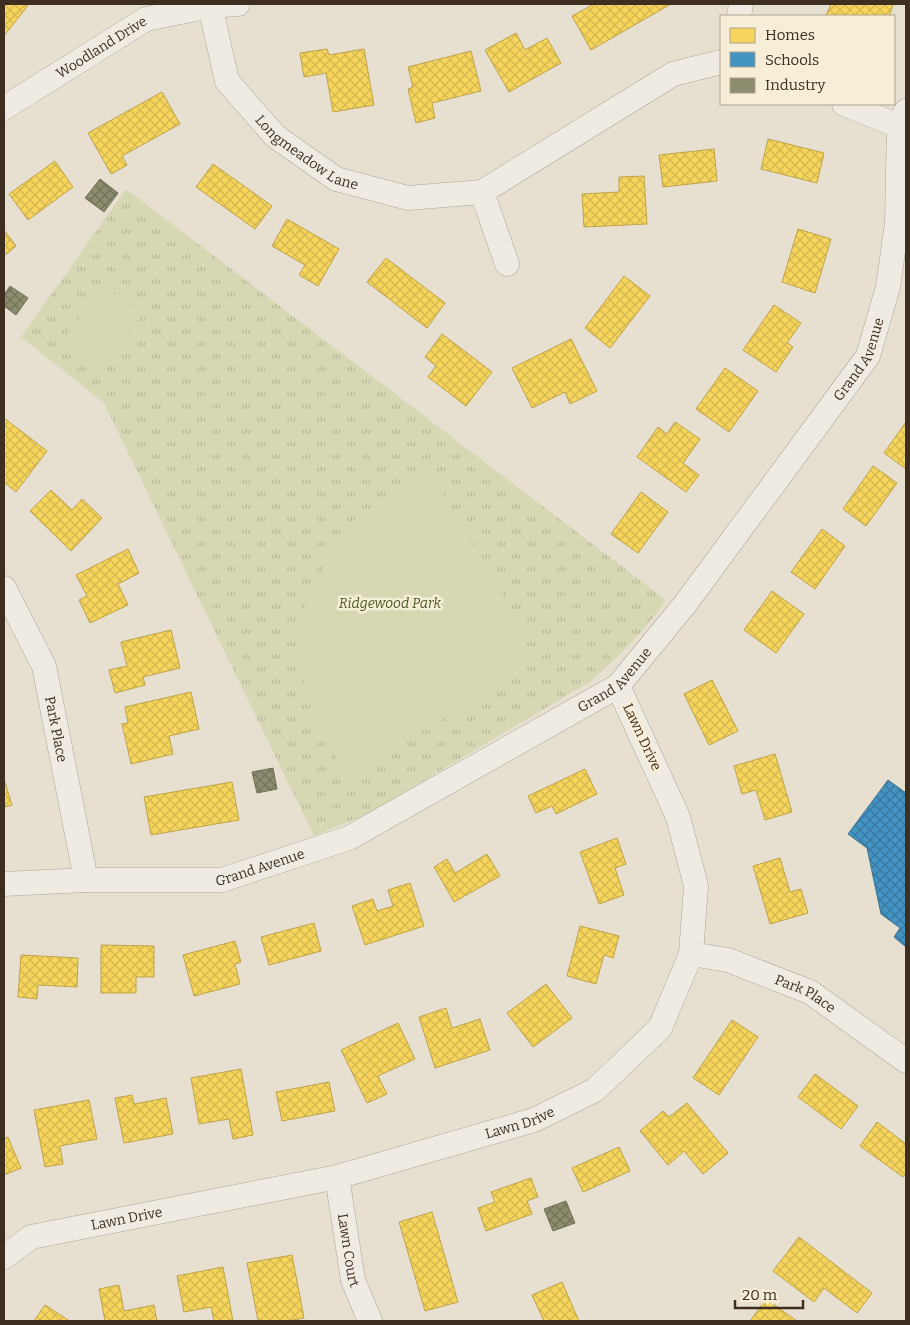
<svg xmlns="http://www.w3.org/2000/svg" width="910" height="1325" font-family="Bitter,serif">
<defs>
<pattern id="grass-tufts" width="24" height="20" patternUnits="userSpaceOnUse" patternTransform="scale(1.25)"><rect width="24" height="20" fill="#d6d7b3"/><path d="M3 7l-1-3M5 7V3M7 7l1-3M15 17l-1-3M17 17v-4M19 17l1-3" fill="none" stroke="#b9b99a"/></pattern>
<pattern id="homes-cross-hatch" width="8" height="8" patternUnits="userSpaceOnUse" patternTransform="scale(1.25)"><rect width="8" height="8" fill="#f6d55c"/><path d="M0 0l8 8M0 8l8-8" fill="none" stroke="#d4b750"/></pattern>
<pattern id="schools-cross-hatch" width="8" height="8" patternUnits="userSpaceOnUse" patternTransform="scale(1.25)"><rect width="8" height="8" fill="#4393c3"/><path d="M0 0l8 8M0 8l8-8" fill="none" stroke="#39789e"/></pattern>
<pattern id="industry-cross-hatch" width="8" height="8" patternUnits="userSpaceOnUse" patternTransform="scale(1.25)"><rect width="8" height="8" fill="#8c8c6e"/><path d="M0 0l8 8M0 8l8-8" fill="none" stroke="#74735a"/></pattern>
</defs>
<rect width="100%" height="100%" fill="#e7e0d1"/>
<!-- grass -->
<path fill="url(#grass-tufts)" d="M126 189 666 600C644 632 620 655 591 681L369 813 314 836 104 403 21 337Z"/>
<!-- pitch -->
<g fill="#d6d7b3">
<path d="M103 286 142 315 100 372 61 343Z"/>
<path d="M432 474 526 635 519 675 347 775C327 742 309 710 301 672 287 598 344 526 402 489 411 483 422 479 432 474Z"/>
</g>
<!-- homes -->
<g fill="url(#homes-cross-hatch)" stroke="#bea34a">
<path d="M4 4H29L4 36Z"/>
<path d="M594 4H671L591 50 572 16Z"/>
<path d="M831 4H891L893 5 889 16H826Z"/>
<path d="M516 33 525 50 547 38 561 63 509 92 485 50Z"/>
<path d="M327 49 329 55 364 49 374 105 333 112 326 73 304 77 300 53Z"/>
<path d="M471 51 481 91 432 103 435 118 416 123 408 89 413 87 408 67Z"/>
<path d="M162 92 180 124 122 156 127 165 111 174 88 133Z"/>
<path d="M768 139 824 153 817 183 761 169Z"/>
<path d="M714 149 717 181 663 187 659 155Z"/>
<path d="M55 161 73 187 28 220 9 194Z"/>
<path d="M213 164 272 206 255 229 196 187Z"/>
<path d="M644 176 647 224 584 227 582 194 619 192V177Z"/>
<path d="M287 219 339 249 318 286 299 275 305 265 272 246Z"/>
<path d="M798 229 831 239 815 293 782 282Z"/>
<path d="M4 230 16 246 4 256Z"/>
<path d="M386 258 445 303 427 328 367 282Z"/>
<path d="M624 276 650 296 610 348 585 328Z"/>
<path d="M774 305 801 323 787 343 793 347 776 372 743 350Z"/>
<path d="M442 334 492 372 466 406 428 377 436 366 425 357Z"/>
<path d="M571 339 597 391 570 404 565 392 532 408 512 368Z"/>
<path d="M725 368 758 391 729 432 696 409Z"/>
<path d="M4 418 47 451 16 492 4 482Z"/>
<path d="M675 422 700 439 683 463 699 475 686 492 637 457 658 427 667 434Z"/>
<path d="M906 422V469L884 453Z"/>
<path d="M873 466 897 483 866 526 843 509Z"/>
<path d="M51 490 72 510 82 499 102 518 71 551 30 511Z"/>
<path d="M641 492 668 512 638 553 611 534Z"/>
<path d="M822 529 845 546 815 589 791 572Z"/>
<path d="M128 549 139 573 118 584 128 605 90 623 79 600 87 596 76 575Z"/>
<path d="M772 591 804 614 776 653 744 630Z"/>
<path d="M171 630 180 668 143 677 145 685 115 693 109 670 127 666 121 642Z"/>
<path d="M712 680 738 731 709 745 684 694Z"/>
<path d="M191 692 199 729 169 736 173 754 131 764 122 724 128 723 125 707Z"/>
<path d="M775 754 792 812 765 820 756 790 742 794 734 766Z"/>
<path d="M585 769 597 794 556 814 552 806 536 813 528 796Z"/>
<path d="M4 779 12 805 4 807Z"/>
<path d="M232 782 239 820 151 835 144 797Z"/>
<path d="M617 838 626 864 615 868 624 895 599 904 580 852Z"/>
<path d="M487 854 500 876 454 902 434 867 447 859 455 873Z"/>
<path d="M780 858 790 892 801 889 808 913 770 924 753 866Z"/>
<path d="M410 883 424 926 365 945 352 906 373 899 377 911 393 906 388 890Z"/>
<path d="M314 923 321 951 269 965 261 937Z"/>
<path d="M580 926 619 936 613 958 604 955 596 984 567 976Z"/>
<path d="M235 941 241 962 235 964 240 984 194 996 183 955Z"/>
<path d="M101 945 154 946V977H136V993H101Z"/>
<path d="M21 955 78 958 77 987 38 985 37 999 18 997Z"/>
<path d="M546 984 572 1018 533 1047 507 1013Z"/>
<path d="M446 1008 452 1028 480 1019 490 1050 435 1068 419 1017Z"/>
<path d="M732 1020 758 1037 719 1095 693 1078Z"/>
<path d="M398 1023 415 1059 378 1076 387 1094 367 1103 341 1050Z"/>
<path d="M241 1069 253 1135 233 1139 229 1119 199 1124 191 1078Z"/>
<path d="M815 1074 858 1106 841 1129 798 1097Z"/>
<path d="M329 1082 335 1111 282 1121 276 1092Z"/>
<path d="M132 1095 134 1104 166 1098 173 1134 124 1143 115 1098Z"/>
<path d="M89 1100 97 1139 60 1146 63 1164 45 1167 34 1110Z"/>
<path d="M687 1103 728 1153 703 1174 684 1151 668 1165 640 1131 663 1111 669 1117Z"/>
<path d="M877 1122 906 1144V1173L903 1177 860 1146Z"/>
<path d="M8 1137 21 1168 4 1175V1139Z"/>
<path d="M619 1147 630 1171 583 1192 572 1168Z"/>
<path d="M531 1178 538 1197 527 1201 532 1214 486 1231 478 1208 495 1202 491 1192Z"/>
<path d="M432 1212 458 1302 425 1311 399 1222Z"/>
<path d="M799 1237 872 1293 857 1313 824 1288 814 1302 773 1271Z"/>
<path d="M292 1255 304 1318 288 1321H258L247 1263Z"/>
<path d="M223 1267 233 1321H214L211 1307 184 1312 177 1276Z"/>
<path d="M562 1282 579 1321H544L532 1295Z"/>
<path d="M119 1285 124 1311 154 1305 157 1321H105L99 1289Z"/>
<path d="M766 1299 797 1321H750Z"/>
<path d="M45 1305 68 1320 67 1321H34Z"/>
</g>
<!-- schools -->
<path fill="url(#schools-cross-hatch)" stroke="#417592" d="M888 780 906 793V947L894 937 900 928 881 914 867 848 848 834Z"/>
<!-- industry -->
<g fill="url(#industry-cross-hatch)" stroke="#747057">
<path d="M100 179 118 193 104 212 85 198Z"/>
<path d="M10 286 28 298 16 315 4 306V295Z"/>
<path d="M273 768 277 789 257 793 252 772Z"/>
<path d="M566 1201 575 1223 553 1231 544 1209Z"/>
</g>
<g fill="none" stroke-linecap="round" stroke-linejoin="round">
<!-- minor casing -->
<g stroke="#ada599" stroke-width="25">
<g id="minor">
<path id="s1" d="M210 6 227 81 275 136 336 179 408 198 482 192 673 74 721 62"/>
<path d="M739 16 741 4"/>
<path d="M844 104 899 126"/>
<path id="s2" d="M4 108 146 19 210 6 238 4"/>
<path d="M482 192 507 264"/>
<path id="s3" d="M4 588 44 666 86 880"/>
<path id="s4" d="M4 884 86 880H222L349 838 618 686 686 603 868 356 888 287 897 223 899 126 906 111"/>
<path id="s5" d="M691 954 728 960 810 992 906 1061"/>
<path id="s6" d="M337 1177 353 1280 370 1321"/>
<path id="s7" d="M4 1257 31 1237 337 1177 534 1120 595 1090 660 1028 691 954 696 886 678 817 618 686"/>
</g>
</g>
<!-- minor -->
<use href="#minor" stroke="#efebe3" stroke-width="24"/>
</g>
<g text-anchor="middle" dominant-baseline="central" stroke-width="5" stroke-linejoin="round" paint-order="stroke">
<!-- street labels -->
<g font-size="14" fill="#3d2e20" stroke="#f7eed8">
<text stroke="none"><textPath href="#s2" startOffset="115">Woodland Drive</textPath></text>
<text stroke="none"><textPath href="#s1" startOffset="186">Longmeadow Lane</textPath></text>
<text stroke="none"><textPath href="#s4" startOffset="1068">Grand Avenue</textPath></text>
<text stroke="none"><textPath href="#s4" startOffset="662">Grand Avenue</textPath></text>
<text stroke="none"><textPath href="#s3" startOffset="152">Park Place</textPath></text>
<text transform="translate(642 737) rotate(65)">Lawn Drive</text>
<text stroke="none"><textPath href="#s4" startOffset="258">Grand Avenue</textPath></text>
<text stroke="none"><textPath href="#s5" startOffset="122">Park Place</textPath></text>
<text stroke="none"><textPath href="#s7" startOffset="536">Lawn Drive</textPath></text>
<text stroke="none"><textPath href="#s7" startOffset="131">Lawn Drive</textPath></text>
<text stroke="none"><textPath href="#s6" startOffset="74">Lawn Court</textPath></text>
</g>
<!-- park labels -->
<g font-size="14" font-style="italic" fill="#4d5a26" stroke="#f7eed8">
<text x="390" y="603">Ridgewood Park</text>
</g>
</g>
<!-- border -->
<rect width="910" height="1325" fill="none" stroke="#3d2e20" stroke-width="10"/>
<!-- legend -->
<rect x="720" y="15" width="175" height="90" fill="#f7eed8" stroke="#ada18e"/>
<rect x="730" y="28" width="25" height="15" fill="#f6d55c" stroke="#ada18e"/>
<text x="765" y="40" font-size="15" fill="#3d2e20">Homes</text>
<rect x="730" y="52" width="25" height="15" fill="#4393c3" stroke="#ada18e"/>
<text x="765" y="65" font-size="15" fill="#3d2e20">Schools</text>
<rect x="730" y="78" width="25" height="15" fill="#8c8c6e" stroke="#ada18e"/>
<text x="765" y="90" font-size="15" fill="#3d2e20">Industry</text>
<!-- scale -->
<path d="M735 1300v8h68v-8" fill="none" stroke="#3d2e20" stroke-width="2.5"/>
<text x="742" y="1300" font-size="15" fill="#3d2e20" stroke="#f7eed8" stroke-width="4" paint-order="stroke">20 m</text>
</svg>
